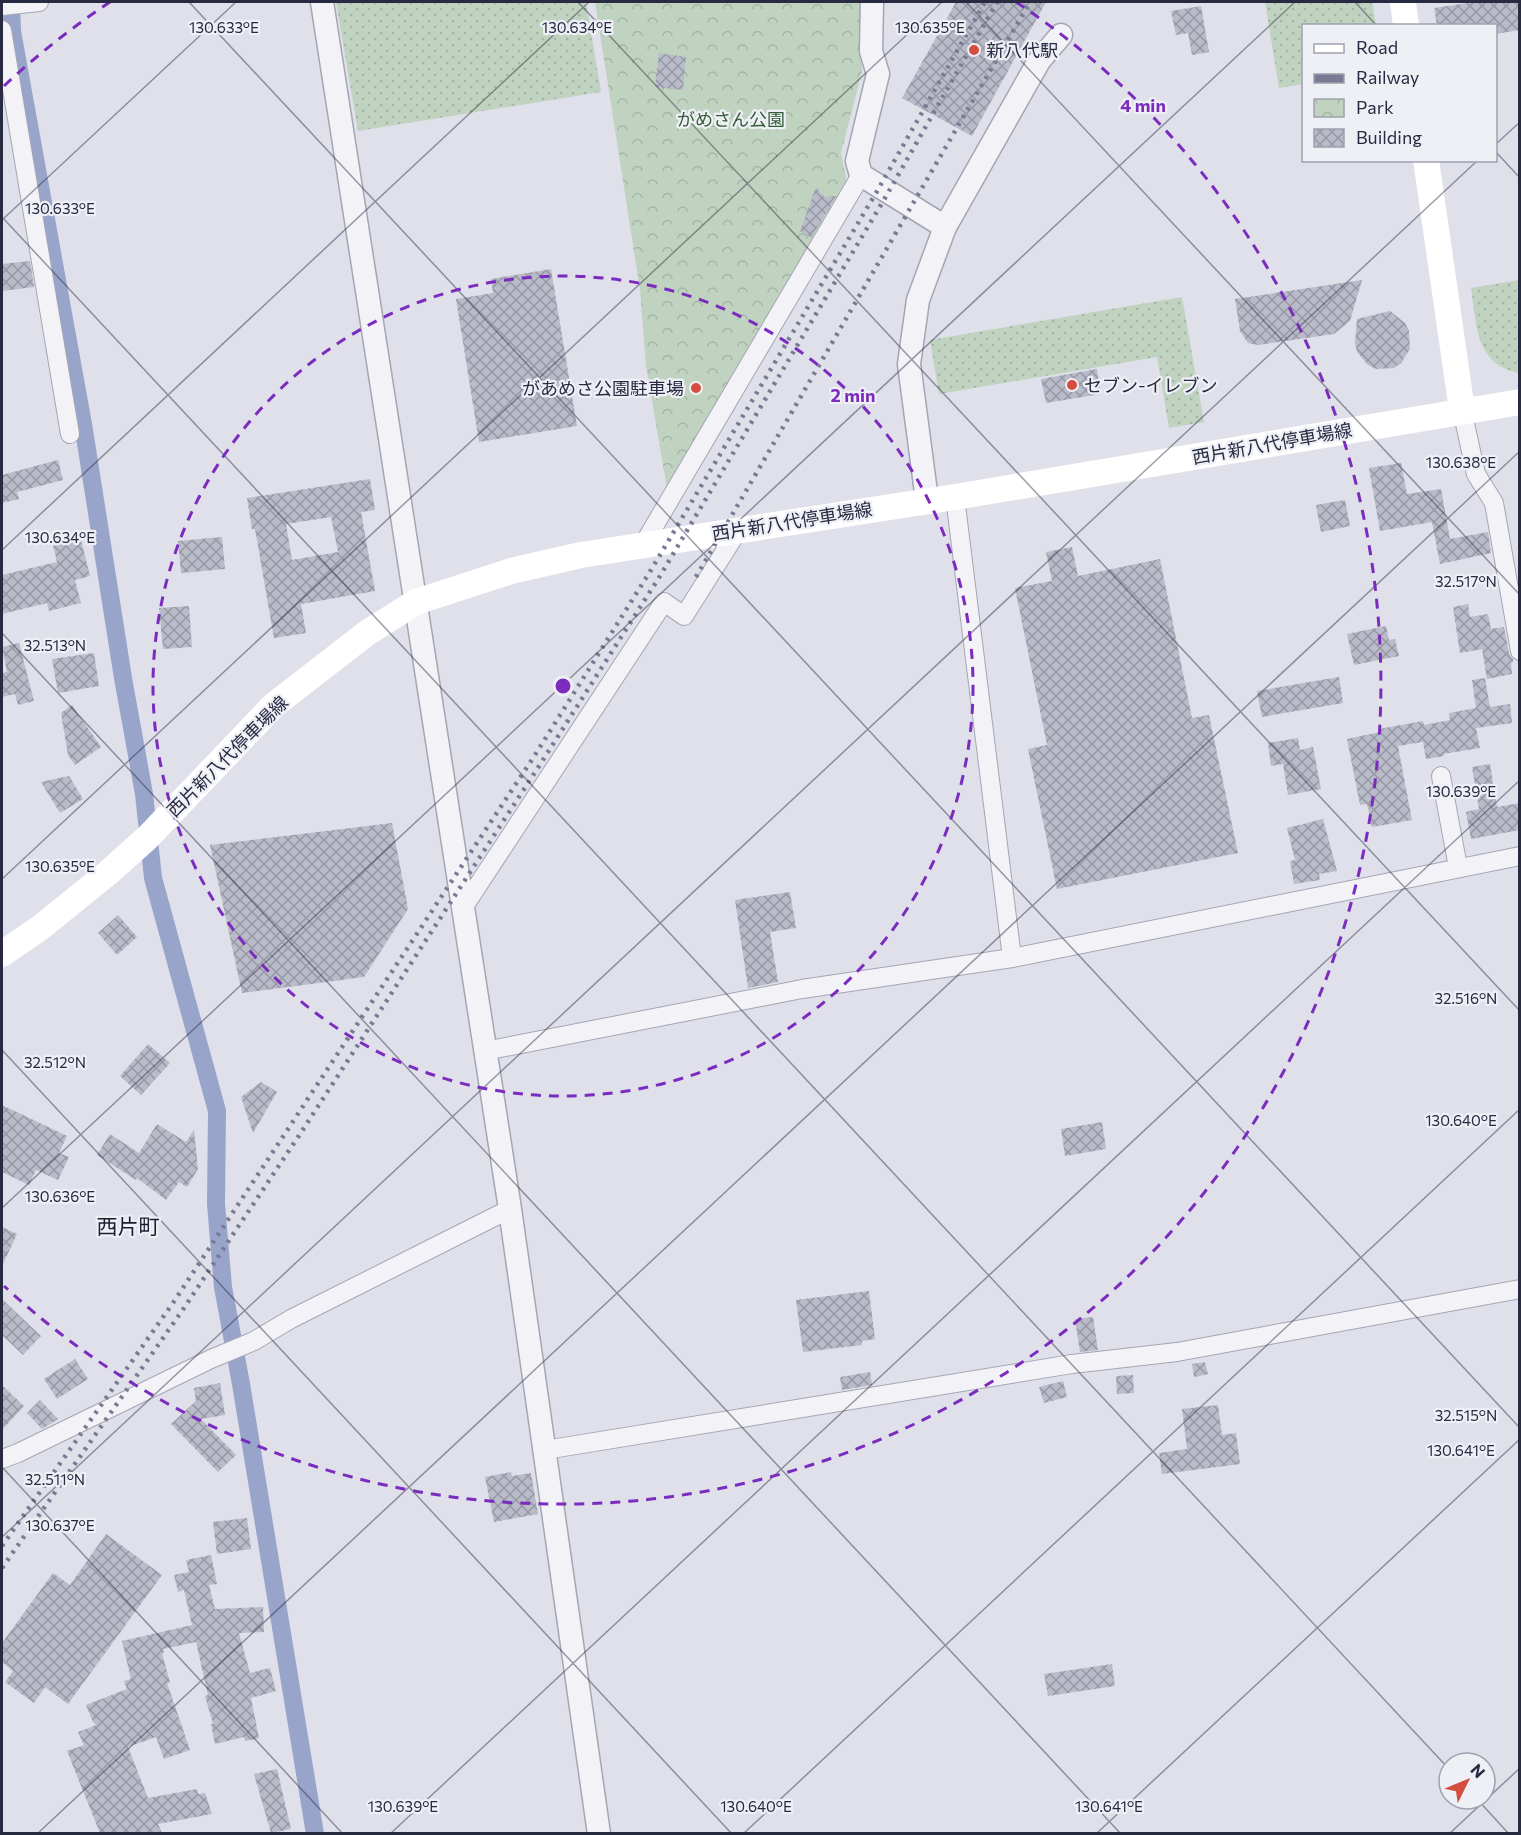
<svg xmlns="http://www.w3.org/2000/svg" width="1521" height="1835" font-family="Commissioner,'Noto Sans JP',sans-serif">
<defs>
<pattern id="grass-dots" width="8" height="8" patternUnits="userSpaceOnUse" patternTransform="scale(1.5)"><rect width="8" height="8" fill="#c0d3c0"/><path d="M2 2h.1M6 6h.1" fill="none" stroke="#a5b5a6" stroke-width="1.8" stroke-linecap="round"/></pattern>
<pattern id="park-crowns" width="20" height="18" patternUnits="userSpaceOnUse" patternTransform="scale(1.5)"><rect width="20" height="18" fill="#c0d3c0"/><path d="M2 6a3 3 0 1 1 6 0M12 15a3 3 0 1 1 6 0" fill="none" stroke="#a5b5a6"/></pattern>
<pattern id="building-cross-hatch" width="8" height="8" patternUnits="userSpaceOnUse" patternTransform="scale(1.5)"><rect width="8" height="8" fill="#b9bbc9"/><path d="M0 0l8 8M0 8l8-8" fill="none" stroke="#9698a5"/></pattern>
</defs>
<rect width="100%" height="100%" fill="#dfe0e9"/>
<!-- grass -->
<g fill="url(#grass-dots)">
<path d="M336 2H586L601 92 358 131Z"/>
<path d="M1265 2H1372L1376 25 1304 26 1303 84 1279 88Z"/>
<path d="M1519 280H1520L1519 373C1475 364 1477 326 1471 288Z"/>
<path d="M1182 297 1204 422 1169 428 1157 357 939 394 930 340Z"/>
</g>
<!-- park -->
<path fill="url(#park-crowns)" d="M595 2H860L862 71 841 153 848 187 668 494 646 366 640 290Z"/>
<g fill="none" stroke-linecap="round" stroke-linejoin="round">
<!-- canal -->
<path stroke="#98a4ca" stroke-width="18" d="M11 2 12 31 83 424 123 678 144 794 153 878 217 1111 216 1204 223 1287 241 1384 315 1834"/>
</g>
<!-- building -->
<g fill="url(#building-cross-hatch)" fill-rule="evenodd">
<path d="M956 2H1046L972 136 902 98Z"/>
<path d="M1474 2H1520V30L1496 34V26H1437L1434 8Z"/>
<path d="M1201 6 1209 52 1192 55 1188 33 1176 35 1171 11Z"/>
<path d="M659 53 686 57 683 90 655 87Z"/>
<path d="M816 187 824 197 836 196 811 238 800 231Z"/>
<path d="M30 261 34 287 2 291V264Z"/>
<path d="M551 269 577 426 479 442 456 299 493 293 491 279Z"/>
<path d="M1362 280 1350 321 1334 334 1258 345 1248 343 1240 331 1235 299Z"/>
<path d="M1390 311 1405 323 1409 331 1410 349 1401 363 1394 368 1376 369 1368 365 1357 352 1355 343 1357 319Z"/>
<path d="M1097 369 1101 394 1046 403 1041 379Z"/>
<path d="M58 460 63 480 17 492 19 499 2 503V475Z"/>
<path d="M1401 463 1407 494 1441 489 1450 539 1488 532 1491 553 1440 564 1432 522 1380 531 1369 468Z"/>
<path d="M370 479 375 510 361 512 375 591 301 604 306 633 274 638 255 529H252L247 498ZM331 517 338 552 292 560 286 524Z"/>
<path d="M1345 500 1350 526 1321 532 1316 505Z"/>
<path d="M222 537 225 569 181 573 178 541Z"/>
<path d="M81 540 90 576 75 580 81 603 49 611 47 603 2 614V575L57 562 53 546Z"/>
<path d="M1072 547 1078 576 1160 559 1192 718 1209 715 1238 853 1057 889 1028 749 1047 745 1015 588 1052 581 1046 552Z"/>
<path d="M1468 604 1470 617 1488 614 1491 629 1504 627 1509 653 1513 659V662L1511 663 1512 674 1487 679 1482 649 1460 653 1453 607Z"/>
<path d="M189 606 192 647 163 649 159 608Z"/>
<path d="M1386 626 1389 640 1395 639 1399 656 1354 665 1347 634Z"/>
<path d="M19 643 34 701 18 705 15 694 2 697V673L7 672 2 647Z"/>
<path d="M94 653 99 686 58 693 52 659Z"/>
<path d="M1339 677 1343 703 1262 717 1257 691Z"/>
<path d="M1485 678 1490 707 1510 704 1512 723 1476 728 1480 748 1443 754 1444 756 1426 759 1423 742 1398 746 1412 820 1372 827 1367 804 1360 805 1347 739 1380 732 1379 729 1423 721 1424 725 1450 720 1449 713 1476 708 1472 680Z"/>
<path d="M72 705 101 747 75 765 68 755 61 713Z"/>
<path d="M1298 738 1300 750 1313 747 1321 789 1288 795 1283 764 1271 766 1268 743Z"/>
<path d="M1490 764 1497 807 1520 803V830L1471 839 1466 812 1479 809 1472 767Z"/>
<path d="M69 776 83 799 60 813 41 782Z"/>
<path d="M1323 819 1337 871 1319 874 1320 880 1294 884 1290 861 1295 860 1287 828Z"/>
<path d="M392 823 408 909 364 977 242 993 210 845Z"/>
<path d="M790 892 796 928 770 932 778 982 748 988 735 900Z"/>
<path d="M118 915 137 937 117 955 98 933Z"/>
<path d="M148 1044 170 1063 141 1095 120 1076Z"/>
<path d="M261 1082 277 1092 253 1133 241 1097Z"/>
<path d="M2 1105 67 1136 59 1153 69 1157 58 1180 36 1170 29 1185 2 1172Z"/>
<path d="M1102 1122 1106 1149 1065 1156 1061 1129Z"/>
<path d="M157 1124 186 1142 194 1130 198 1169 187 1187 179 1182 166 1200 137 1178 136 1180 97 1155 110 1134 139 1153Z"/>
<path d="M2 1227 17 1234 2 1266Z"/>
<path d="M869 1291 875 1339 862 1341V1345L803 1352 796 1300Z"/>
<path d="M2 1299 41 1336 23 1355 2 1335Z"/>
<path d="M1093 1317 1098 1350 1080 1352 1075 1319Z"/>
<path d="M75 1359 88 1379 57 1399 44 1379Z"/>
<path d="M1205 1362 1208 1374 1194 1377 1192 1364Z"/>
<path d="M870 1372 872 1385 842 1390 840 1377Z"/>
<path d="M1133 1375 1134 1393 1117 1394 1116 1376Z"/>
<path d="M1063 1381 1067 1397 1044 1403 1039 1387Z"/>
<path d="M220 1383 225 1415 201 1419 236 1455 218 1472 171 1424 196 1401 194 1388Z"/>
<path d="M2 1385 24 1406 2 1430Z"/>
<path d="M40 1400 58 1419 42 1429 27 1413Z"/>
<path d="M1218 1405 1222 1435 1236 1433 1240 1464 1162 1474 1159 1453 1187 1449 1182 1409Z"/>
<path d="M511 1472 512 1476 531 1473 538 1514 494 1522 485 1477Z"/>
<path d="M247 1518 251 1549 217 1554 213 1522Z"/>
<path d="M106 1534 162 1575 68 1704 45 1687 34 1703 5 1682 13 1671 2 1662V1643L53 1573 70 1585Z"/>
<path d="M211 1555 217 1584 209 1585 215 1609 263 1607 264 1632 239 1633 250 1673 270 1668 276 1691 251 1698 259 1738 245 1741 244 1737 215 1744 211 1724H213L205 1696 208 1695 196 1642 163 1649 164 1653 162 1654 170 1682 167 1683 190 1750 164 1759 156 1737 128 1747 148 1798 197 1789 198 1794 205 1793 212 1814 158 1824 162 1833H100L67 1751 84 1745 78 1732 96 1725 93 1722 86 1705 127 1689 124 1681 131 1679 122 1641 192 1625 184 1590 178 1592 174 1575 189 1572 186 1560Z"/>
<path d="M1112 1664 1115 1686 1048 1696 1044 1674Z"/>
<path d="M277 1769 291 1829 271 1833 254 1774Z"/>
</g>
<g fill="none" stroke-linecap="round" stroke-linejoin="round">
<!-- minor casing -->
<g stroke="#a4a6b3" stroke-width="20">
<g id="minor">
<path d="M2 6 39 2"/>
<path d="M2 30 70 434"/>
<path d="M1462 410 1476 474 1494 503 1520 651"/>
<path d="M955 497 1012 958"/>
<path d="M643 545 861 175"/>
<path d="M1441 776 1458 867"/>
<path d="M463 908 664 602 684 616 739 529"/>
<path d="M485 1051 802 989 1012 958 1520 856"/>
<path d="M545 1450 1072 1364 1177 1352 1520 1289"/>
<path d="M2 1459 18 1453 211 1359 254 1341 291 1319 510 1209"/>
</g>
</g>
<!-- tertiary casing -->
<g stroke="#a4a6b3" stroke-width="25">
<g id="tertiary">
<path d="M322 2 510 1209 599 1834"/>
<path d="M872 2 871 51 878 74 857 161 861 175 945 227 918 300 909 364 927 500"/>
<path d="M945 227 1039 61 1061 35"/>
</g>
</g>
<!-- minor -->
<use href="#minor" stroke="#f2f2f7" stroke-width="18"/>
<!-- tertiary -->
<use href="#tertiary" stroke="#f2f2f7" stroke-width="22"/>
<!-- secondary -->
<g stroke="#fff" stroke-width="26">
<path d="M1403 2 1406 26"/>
<path d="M1426 160 1462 410"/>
<path d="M2 954 40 928 108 873 148 837 274 705 367 633 416 602 511 571 581 555 955 497 1520 402"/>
</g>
<!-- rail -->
<g stroke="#787b93" stroke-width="4.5" stroke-dasharray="3 6" stroke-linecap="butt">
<path d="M696 577 1030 2"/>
<path d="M2 1546 175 1300 535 755 651 570 876 193 985 2"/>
<path d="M2 1568 184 1308 302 1131 541 763 660 576 885 198 997 2"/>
</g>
</g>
<!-- ticks -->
<path fill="none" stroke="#272a41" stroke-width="1.5" stroke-opacity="0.45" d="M189 2 1520 1428M578 2 1520 1011M966 2 1520 595M1355 2 1377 26M1496 144 1520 122M1496 152 1520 178M2 217 1449 1769M2 220 236 2M2 550 589 2M2 633 1121 1834M2 879 942 2M2 1050 732 1834M2 1208 1295 2M2 1467 343 1834M2 1537 1478 160M1477 1799 1509 1834M37 1834 1520 451M390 1834 1520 780M743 1834 1520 1109M1096 1834 1520 1439M1449 1834 1520 1768"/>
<!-- distance rings -->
<g fill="none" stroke="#7b2cbf" stroke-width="3" stroke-dasharray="10 8">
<circle cx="563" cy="686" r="410"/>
<path d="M4 86A820 820 0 0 1 110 2M1016 2A820 820 0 1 1 4 1286"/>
</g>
<!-- markers -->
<g fill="#d34e3f" stroke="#eff0f6" stroke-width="2">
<circle cx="974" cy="50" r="6"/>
<circle cx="1072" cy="385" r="6"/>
<circle cx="696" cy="388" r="6"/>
</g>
<g text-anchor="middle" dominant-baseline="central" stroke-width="4.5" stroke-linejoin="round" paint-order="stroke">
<!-- poi labels -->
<g font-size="18" fill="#272a41" stroke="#eff0f6" text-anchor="start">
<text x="986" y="50">新八代駅</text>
<text x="1084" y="385">セブン-イレブン</text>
<text x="684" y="388" text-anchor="end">があめさ公園駐車場</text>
</g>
<!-- park labels -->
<g font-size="18" fill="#345d37" stroke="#eff0f6">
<text x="731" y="119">がめさん公園</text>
</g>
<!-- street labels -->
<g font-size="18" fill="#272a41" stroke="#eff0f6">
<text transform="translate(1272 443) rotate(-10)">西片新八代停車場線</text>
<text transform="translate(792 521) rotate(-9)">西片新八代停車場線</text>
<text transform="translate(227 756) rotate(-45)">西片新八代停車場線</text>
</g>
<!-- quarter labels -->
<g font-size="21" fill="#1a1c31" stroke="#eff0f6">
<text x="128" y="1225">西片町</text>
</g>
</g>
<g font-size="15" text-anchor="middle" fill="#272a41" stroke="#eff0f6" stroke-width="4.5" stroke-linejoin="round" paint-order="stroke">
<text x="224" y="33">130.633°E</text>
<text x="577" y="33">130.634°E</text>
<text x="930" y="33">130.635°E</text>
<text x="60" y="214">130.633°E</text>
<text x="1461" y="468">130.638°E</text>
<text x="60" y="543">130.634°E</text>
<text x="1466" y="587">32.517°N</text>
<text x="55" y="651">32.513°N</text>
<text x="1461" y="797">130.639°E</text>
<text x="60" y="872">130.635°E</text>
<text x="1466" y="1004">32.516°N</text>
<text x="55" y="1068">32.512°N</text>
<text x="1461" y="1126">130.640°E</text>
<text x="60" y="1202">130.636°E</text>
<text x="1466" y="1421">32.515°N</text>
<text x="1461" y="1456">130.641°E</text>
<text x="55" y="1485">32.511°N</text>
<text x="60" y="1531">130.637°E</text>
<text x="403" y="1812">130.639°E</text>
<text x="756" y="1812">130.640°E</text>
<text x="1109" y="1812">130.641°E</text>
</g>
<circle cx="563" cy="686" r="9" fill="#7b2cbf" stroke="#eff0f6" stroke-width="3"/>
<g font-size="18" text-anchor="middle" font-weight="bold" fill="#7b2cbf" stroke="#eff0f6" stroke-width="4.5" stroke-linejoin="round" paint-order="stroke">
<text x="1143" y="112">4 min</text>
<text x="853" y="402">2 min</text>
</g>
<!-- border -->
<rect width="1521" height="1835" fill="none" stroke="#272a41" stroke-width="6"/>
<!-- legend -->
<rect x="1302" y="24" width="195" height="138" fill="#eff0f6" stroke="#9fa1ae" stroke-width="1.5"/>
<rect x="1314" y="44" width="30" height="9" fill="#ffffff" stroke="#9fa1ae" stroke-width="1.5"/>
<text x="1356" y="54" font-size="18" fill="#272a41">Road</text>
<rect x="1314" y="74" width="30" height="9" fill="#787b93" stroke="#9fa1ae" stroke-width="1.5"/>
<text x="1356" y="84" font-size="18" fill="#272a41">Railway</text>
<rect x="1314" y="99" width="30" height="18" fill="url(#park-crowns)" stroke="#9fa1ae" stroke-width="1.5"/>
<text x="1356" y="114" font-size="18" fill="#272a41">Park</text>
<rect x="1314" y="129" width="30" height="18" fill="url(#building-cross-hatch)" stroke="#9fa1ae" stroke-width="1.5"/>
<text x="1356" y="144" font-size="18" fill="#272a41">Building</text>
<!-- north arrow -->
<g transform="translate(1467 1781) rotate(47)"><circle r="28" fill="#eff0f6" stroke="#9fa1ae" stroke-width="1.5"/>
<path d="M0-4.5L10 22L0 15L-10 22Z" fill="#d34e3f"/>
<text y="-9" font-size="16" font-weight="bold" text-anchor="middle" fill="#272a41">N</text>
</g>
</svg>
